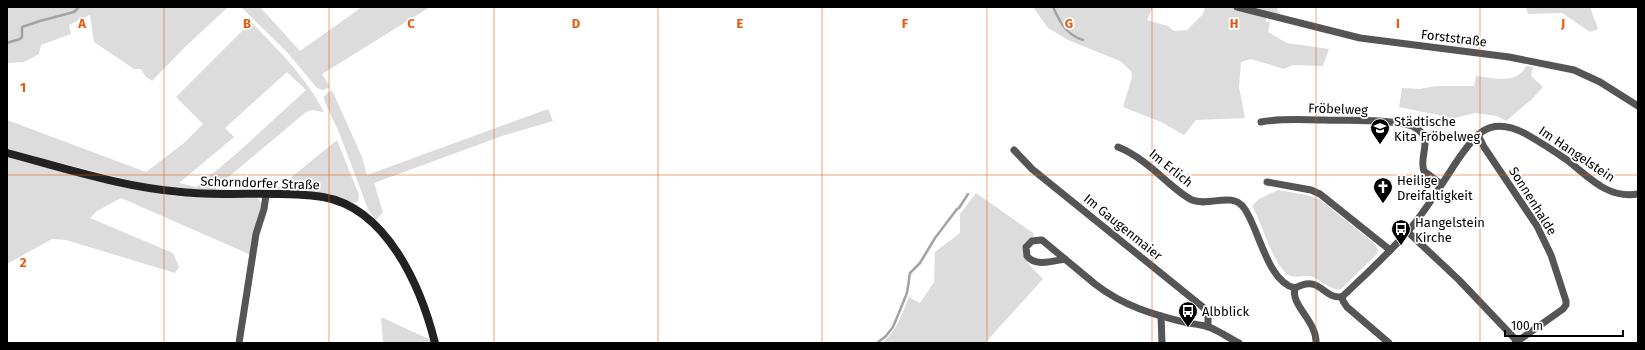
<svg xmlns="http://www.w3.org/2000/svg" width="1645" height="350" font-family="'Fira Sans',sans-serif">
<rect width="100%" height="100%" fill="#fff"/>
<!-- green -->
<g fill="#dcdcdc" fill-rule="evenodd">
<path d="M7 7H228L184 48 152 81 145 76 141 69H134L94 42 90 15 69 25 71 34 41 45 39 54 24 62 7 63Z"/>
<path d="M241 7H260L300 51 362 7H430L322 74 330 87 323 90 317 88 286 51Z"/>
<path d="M1033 7H1153L1147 20 1168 26 1174 31 1187 30 1203 14 1205 7H1277L1279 14 1267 13 1266 22H1270L1268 32 1287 43 1329 49 1323 66 1293 65 1284 69 1251 59 1241 62 1239 87 1245 118 1196 120 1184 135 1161 122 1123 107 1132 77 1131 71 1120 61 1068 40 1048 28Z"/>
<path d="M1526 7H1590L1598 29 1590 32 1562 13 1528 14Z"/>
<path d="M251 22C279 51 305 76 324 112L312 110 306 112 218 186 215 191 183 189 146 184 7 150V120L146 172 184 143 203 124 176 97ZM287 72 306 90 235 155 196 187 179 183 234 137 225 128Z"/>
<path d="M1526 66 1533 67 1531 76 1543 87 1532 99 1506 121 1497 116 1475 113 1451 119 1448 117 1399 107 1402 88 1420 89 1436 86H1474L1476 76C1493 78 1518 85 1526 66Z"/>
<path d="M332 90 362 157 367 175 548 109 553 121 502 136 374 183 383 212 376 220 368 209 340 135 324 100V96Z"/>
<path d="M337 140 359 195 358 202 353 203 329 194 277 191V189Z"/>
<path d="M7 157C60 171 113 187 167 195 197 199 228 198 258 198L262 205 251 255 121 198 97 211 90 218 173 253 179 267 175 273 66 240 52 239 7 264Z"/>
<path d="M1278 190 1306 195 1319 199 1375 244 1378 250 1376 255 1341 289C1330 291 1323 281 1313 277 1306 274 1296 279 1289 275 1273 266 1262 222 1252 206L1259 199Z"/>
<path d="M976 193 1033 233 1034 236 1024 243C1019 259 1033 268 1043 279L985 343H882C897 331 902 314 909 297L920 303 934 282 935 252 960 233V214Z"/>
<path d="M381 317 431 340V343H383Z"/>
</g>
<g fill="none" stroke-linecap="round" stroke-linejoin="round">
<!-- stream -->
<g stroke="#a3a3a3" stroke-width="2.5">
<path d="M1053 7C1060 22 1066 35 1083 40"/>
<path d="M7 43 20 39 22 37V27L40 21 74 12 79 7"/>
<path d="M877 343 886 336 893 327 907 293 910 273 920 263 935 238 957 209 959 208 968 194"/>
</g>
<!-- street -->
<g stroke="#555" stroke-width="7">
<path d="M1237 7 1360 38 1509 57 1574 70 1600 82 1638 106"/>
<path d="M1261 122C1282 118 1304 120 1325 120 1351 121 1383 119 1409 125 1413 126 1418 129 1422 133 1430 145 1419 158 1424 171L1441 184"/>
<path d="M1478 135 1484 147 1537 226 1551 255 1566 301V305L1563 309 1515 343"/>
<path d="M1118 147C1138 155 1154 170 1170 184 1177 190 1184 196 1192 200 1209 207 1232 191 1244 208 1259 228 1267 282 1295 288"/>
<path d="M1014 150 1032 169 1204 308 1208 315V327"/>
<path d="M1267 182 1311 190 1320 194 1390 250"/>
<path d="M1408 232 1459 280 1517 341"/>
<path d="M1065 259C1053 261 1035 267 1027 256L1026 247 1032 241 1041 240H1042L1095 284C1123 306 1154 315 1188 323 1194 324 1202 325 1209 327 1219 331 1229 338 1239 343"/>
<path d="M1295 288C1290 305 1317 321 1316 343"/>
<path d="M1295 288C1321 274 1322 299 1342 297"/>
<path d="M1342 297C1366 274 1393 250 1414 224 1430 204 1443 182 1457 161 1465 150 1472 138 1483 131 1497 122 1513 127 1526 134 1540 142 1554 151 1567 160 1589 177 1607 199 1638 194"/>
<path d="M1342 297 1343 301 1347 307 1389 343"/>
<path d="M1161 316 1162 343"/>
<path d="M239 343 256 234 264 209 266 195"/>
</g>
<!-- secondary -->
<path stroke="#222" stroke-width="8" d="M7 153C64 168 122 187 181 192 227 197 278 190 323 197 387 208 421 287 435 343"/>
</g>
<!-- grid -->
<path fill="none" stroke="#e8590c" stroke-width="1" stroke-opacity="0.55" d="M164 7V343M329 7V343M494 7V343M658 7V343M822 7V343M987 7V343M1152 7V343M1316 7V343M1480 7V343M7 175H1638"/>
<!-- icons -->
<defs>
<g id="school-pin" transform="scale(1)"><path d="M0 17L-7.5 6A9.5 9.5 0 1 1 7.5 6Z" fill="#000" stroke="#fff"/><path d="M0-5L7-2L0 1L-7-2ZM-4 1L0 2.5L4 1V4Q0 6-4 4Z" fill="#fff"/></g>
<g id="church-pin" transform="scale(1)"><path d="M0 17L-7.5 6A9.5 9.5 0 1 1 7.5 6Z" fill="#000" stroke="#fff"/><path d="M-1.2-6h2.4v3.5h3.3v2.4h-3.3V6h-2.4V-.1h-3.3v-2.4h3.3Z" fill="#fff"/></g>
<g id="bus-pin" transform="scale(1)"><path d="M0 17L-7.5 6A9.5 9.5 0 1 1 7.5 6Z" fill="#000" stroke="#fff"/><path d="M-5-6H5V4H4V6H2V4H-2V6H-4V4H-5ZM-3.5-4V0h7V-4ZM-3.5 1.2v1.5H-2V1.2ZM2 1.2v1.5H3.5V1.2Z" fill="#fff"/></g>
</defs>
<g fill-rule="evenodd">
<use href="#school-pin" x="1380" y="128"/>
<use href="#church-pin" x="1383" y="187"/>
<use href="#bus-pin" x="1401" y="229"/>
<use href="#bus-pin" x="1188" y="311"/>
</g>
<g text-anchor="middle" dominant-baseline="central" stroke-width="3.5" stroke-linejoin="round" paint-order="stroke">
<!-- street labels -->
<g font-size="13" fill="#000" stroke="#fff">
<text transform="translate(1454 38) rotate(7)">Forststraße</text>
<text transform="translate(1338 109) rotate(2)">Fröbelweg</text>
<text transform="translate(1577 154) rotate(34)">Im Hangelstein</text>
<text transform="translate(1171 168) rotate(39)">Im Erlich</text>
<text transform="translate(260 183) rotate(2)">Schorndorfer Straße</text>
<text transform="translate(1533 201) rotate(58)">Sonnenhalde</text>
<text transform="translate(1123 227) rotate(39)">Im Gaugenmaier</text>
</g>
<!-- poi labels -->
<g font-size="13" fill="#000" stroke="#fff" text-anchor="start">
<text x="1394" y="121">Städtische<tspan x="1394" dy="15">Kita Fröbelweg</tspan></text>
<text x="1397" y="180">Heilige<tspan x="1397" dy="15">Dreifaltigkeit</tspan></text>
<text x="1415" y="222">Hangelstein<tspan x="1415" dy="15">Kirche</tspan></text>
<text x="1202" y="311">Albblick</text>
</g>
</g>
<g font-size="13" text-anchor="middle" font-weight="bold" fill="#e8590c" stroke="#fff" stroke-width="3.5" stroke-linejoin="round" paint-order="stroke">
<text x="82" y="28">A</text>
<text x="247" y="28">B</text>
<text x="411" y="28">C</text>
<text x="576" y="28">D</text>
<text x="740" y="28">E</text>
<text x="905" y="28">F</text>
<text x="1069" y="28">G</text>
<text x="1234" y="28">H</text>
<text x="1398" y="28">I</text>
<text x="1563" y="28">J</text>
<text x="23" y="92">1</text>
<text x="23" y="267">2</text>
</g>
<!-- border -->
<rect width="1645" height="350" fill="none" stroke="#000000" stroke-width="16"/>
<!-- scale -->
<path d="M1505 330v6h118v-6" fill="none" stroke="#000000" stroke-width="2"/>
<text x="1511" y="330" font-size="12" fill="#000000" stroke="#ffffff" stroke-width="3" paint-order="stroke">100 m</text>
</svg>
